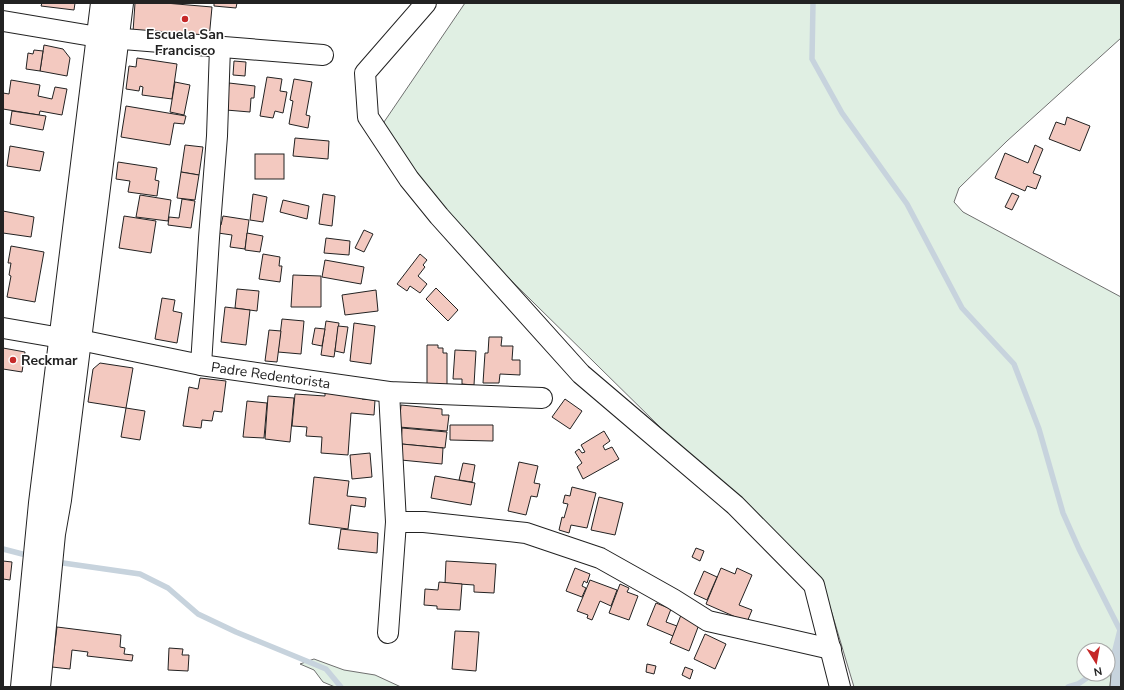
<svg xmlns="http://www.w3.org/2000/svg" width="1124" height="690" font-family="'Nunito Sans',sans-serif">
<rect width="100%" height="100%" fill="#fff"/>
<!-- green -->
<g fill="#e0efe3" stroke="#6f6f6f" fill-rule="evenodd">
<path d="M465 3H1121V38L1007 141 959 188 954 202 963 212 1121 297V625L1112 662 1110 687H854L831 610 784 549 410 181 397 161 384 122ZM1084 650H1108V674H1084Z"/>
<path d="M314 659 344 670 375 675 401 687H335L323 682 314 670 300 664Z"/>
</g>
<!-- water -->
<path fill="#c7d3dd" stroke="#6f6f6f" d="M1121 625V687H1110L1112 662Z"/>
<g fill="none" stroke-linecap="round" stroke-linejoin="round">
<!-- stream -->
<g stroke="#c7d3dd" stroke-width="5.5">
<path d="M813 3 812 59 842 113 907 204 962 308 1014 364 1039 429 1063 513 1079 549 1120 630 1112 662 1121 671"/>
<path d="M3 549 30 556"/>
<path d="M56 562 140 574 168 588 198 614 236 632 326 669 341 687"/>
<path d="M1068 687 1078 684 1093 674"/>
</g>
</g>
<!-- building -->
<g fill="#f3c9c0" stroke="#222">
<path d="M42 3H75L74 10 41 6Z"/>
<path d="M135 3H165L212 7 209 39 133 32Z"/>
<path d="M214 3H237L236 8 214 6Z"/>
<path d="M44 45 63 49 70 58 67 76 40 71Z"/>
<path d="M34 50 43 51 40 71 26 69 28 53 33 54Z"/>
<path d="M137 58 177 64 172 99 142 95 143 87 140 86 139 91 126 89 129 66 136 67Z"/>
<path d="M234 61 246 62 245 76 233 75Z"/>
<path d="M267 77 282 79 280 91 287 92 283 113 275 111 273 118 260 116Z"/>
<path d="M294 79 312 82 306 115 310 116 308 128 289 124 293 101 290 100Z"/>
<path d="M11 80 40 85 38 96 52 99 55 87 67 89 62 115 40 111 39 115 3 109V93L9 94Z"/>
<path d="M175 82 190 85 184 115 170 112Z"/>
<path d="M229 83 255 86 254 98H251L250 112 226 110Z"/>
<path d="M126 106 186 116 184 124 174 123 170 145 121 137Z"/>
<path d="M12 111 46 116 43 130 10 124Z"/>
<path d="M1067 117 1090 126 1080 151 1049 139 1056 122 1065 125Z"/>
<path d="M295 138 329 141 328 159 293 156Z"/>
<path d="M185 145 203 147 199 175 181 172Z"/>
<path d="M1035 145 1043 149 1033 173 1041 176 1036 189 1027 186 1025 191 995 178 1005 153 1028 163Z"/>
<path d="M10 146 44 152 40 171 7 166Z"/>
<rect x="255" y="154" width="29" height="25"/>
<path d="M118 162 157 168 155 180 159 181 157 196 128 192 130 181 116 179Z"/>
<path d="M181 172 199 175 195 200 177 198Z"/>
<path d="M1012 193 1019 196 1012 210 1005 207Z"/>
<path d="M253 194 267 197 263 222 250 220Z"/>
<path d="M323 194 335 196 332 226 319 224Z"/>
<path d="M140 195 171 200 168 221 136 217Z"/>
<path d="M182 199 195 201 191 228 168 225 169 217 179 218Z"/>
<path d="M283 200 309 206 307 219 280 212Z"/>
<path d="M3 211 34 217 31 237 3 233Z"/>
<path d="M124 216 156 221 151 253 119 248Z"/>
<path d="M223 216 249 220 245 249 230 247 232 235 218 233 219 224 221 225Z"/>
<path d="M364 230 373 234 364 252 355 248Z"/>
<path d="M247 233 263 236 260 252 245 250Z"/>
<path d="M326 238 350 241 349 255 324 253Z"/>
<path d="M11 246 44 252 35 302 7 297 11 276 9 275 11 263H8Z"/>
<path d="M263 254 280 257 279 266H282L280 282 259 279Z"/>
<path d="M420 254 427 260 423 265 425 267 418 276 427 284 420 293 410 286 407 291 397 284Z"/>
<path d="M325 260 364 267 361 284 322 277Z"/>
<path d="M293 275 321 276V307H291Z"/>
<path d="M436 288 458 310 448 321 426 299Z"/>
<path d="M237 289 259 291 257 311 235 308Z"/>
<path d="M376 290 378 311 345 315 342 295Z"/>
<path d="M162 298 175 300 173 311 182 313 177 343 155 339Z"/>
<path d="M225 307 250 310 246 345 221 342Z"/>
<path d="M282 319 304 321 301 354 278 352Z"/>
<path d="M326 321 339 323 334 357 321 355Z"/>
<path d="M354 323 375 326 371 364 350 361Z"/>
<path d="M338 326 348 327 344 353 335 351Z"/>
<path d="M315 328 325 329 322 346 312 344Z"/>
<path d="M269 330 281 331 277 362 265 361Z"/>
<path d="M489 337H502L501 346H513L512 360H520V375L500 374 499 383H483L485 353H488Z"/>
<path d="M427 345H438V348H443V353H447V385H427Z"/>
<path d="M3 348 25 352 22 372 3 369Z"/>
<path d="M455 350 476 351 474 385 462 384V379H453Z"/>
<path d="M100 363 133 368 126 408 88 402 93 369Z"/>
<path d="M200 378 226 381 222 412 214 411 212 421 202 420 201 428 183 426 189 387 198 389Z"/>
<path d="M325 393 363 395 362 399 375 400 374 415 351 413 348 455 321 453 322 437 306 436 307 427 292 426 295 394 325 396Z"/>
<path d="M268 396 294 398 290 442 265 439Z"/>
<path d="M565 399 582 411 570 429 552 417Z"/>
<path d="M247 401 267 403 264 438 243 437Z"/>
<path d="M401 405 442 409V415H449L447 431 399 427Z"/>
<path d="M126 408 145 411 140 440 121 437Z"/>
<path d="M450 425H493V441L450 440Z"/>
<path d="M402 428 447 432 445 448 401 444Z"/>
<path d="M604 431 610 441 603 446 605 450 612 447 619 459 583 479 577 467 582 463 575 452 579 449 582 453 585 452 581 445Z"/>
<path d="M402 444 443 448 442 464 401 460Z"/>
<path d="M370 453 372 477 352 479 350 455Z"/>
<path d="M519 462 538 466 534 483 540 484 537 497 531 496 526 515 508 511Z"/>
<path d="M463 463 475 465 472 482 459 480Z"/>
<path d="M435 476 475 483 471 505 431 498Z"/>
<path d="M314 477 349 481 347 496 366 498 365 507 351 505 348 529 309 524Z"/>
<path d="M572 487 596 493 587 528 571 525 569 533 559 530 562 517 564 518 568 504 563 503 565 495 570 496Z"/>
<path d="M599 497 623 503 615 535 591 530Z"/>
<path d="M341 529 378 533 377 553 338 549Z"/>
<path d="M696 548 704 551 700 561 692 557Z"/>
<path d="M3 561 12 562 10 580 3 579Z"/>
<path d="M446 561 496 564 494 593 474 592V585L445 583Z"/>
<path d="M575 568 590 574 587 583 584 581 582 586 586 588 582 597 566 591Z"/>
<path d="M721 568 735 574 737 568 752 575 739 605 752 610 747 622 706 604Z"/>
<path d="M704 571 717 577 707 600 694 594Z"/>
<path d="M590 580 617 590 611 606 600 601 592 620 587 618 588 615 577 611Z"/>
<path d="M439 582 462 584 460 610 437 609V606L424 605 425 589 438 590Z"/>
<path d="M620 584 629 588 627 592 638 596 629 620 609 613Z"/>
<path d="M656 603 671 609 666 622 677 626 673 636 647 625Z"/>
<path d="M681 615 700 622 689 651 670 643Z"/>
<path d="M57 627 121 635 120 647 125 648 124 654 133 655 132 661 87 656 88 652 72 650 70 669 52 667Z"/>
<path d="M455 631 479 632 476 671 452 669Z"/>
<path d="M705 634 726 644 715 669 694 659Z"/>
<path d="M169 648 183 649 182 655H189L188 671 168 670Z"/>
<path d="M647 664 656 666 654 674 646 672Z"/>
<path d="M685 667 693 670 690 679 682 675Z"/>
</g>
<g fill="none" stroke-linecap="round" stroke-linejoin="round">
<!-- minor casing -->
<g stroke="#222" stroke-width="22">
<g id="minor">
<path d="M426 3 365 73 368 117 409 179 439 216 581 374 735 505 814 585 840 687"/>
<path d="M3 21 98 37 323 55"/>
<path id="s1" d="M3 328 61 338 80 340 201 365 389 392 542 398"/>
<path d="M201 365 209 238 217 136 220 47"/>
<path d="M396 522H424L526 533 600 558 673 599 708 621 831 649"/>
<path d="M388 633 396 522 389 392"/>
</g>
</g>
<!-- major casing -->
<g stroke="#222" stroke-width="24">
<g id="major">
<path d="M22 687 40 503 102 3"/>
<path d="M39 687 54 534 60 500 122 3"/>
</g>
</g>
<!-- minor -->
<use href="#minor" stroke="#fff" stroke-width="20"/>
<!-- major -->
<use href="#major" stroke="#fff" stroke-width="22"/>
</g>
<!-- markers -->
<g fill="#c62828" stroke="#fff" stroke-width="1.5">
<circle cx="185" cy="19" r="4"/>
<circle cx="13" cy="360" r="4"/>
</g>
<g text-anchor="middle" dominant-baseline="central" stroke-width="3" stroke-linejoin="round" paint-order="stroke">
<!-- poi labels -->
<g font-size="14" font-weight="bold" fill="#222" stroke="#fff">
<text x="185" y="34">Escuela San<tspan x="185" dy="16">Francisco</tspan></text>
<text x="21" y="360" text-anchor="start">Reckmar</text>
</g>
<!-- street labels -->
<g font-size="14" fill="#222" stroke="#fff">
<text stroke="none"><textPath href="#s1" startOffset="272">Padre Redentorista</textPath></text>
</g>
</g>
<!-- border -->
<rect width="1124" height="690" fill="none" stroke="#222222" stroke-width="8"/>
<!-- north arrow -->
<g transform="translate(1096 662) rotate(169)"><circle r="19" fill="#ffffff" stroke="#a7a7a7"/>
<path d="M0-3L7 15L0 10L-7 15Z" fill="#c62828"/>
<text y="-6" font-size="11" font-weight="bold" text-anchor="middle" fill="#222222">N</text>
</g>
</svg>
